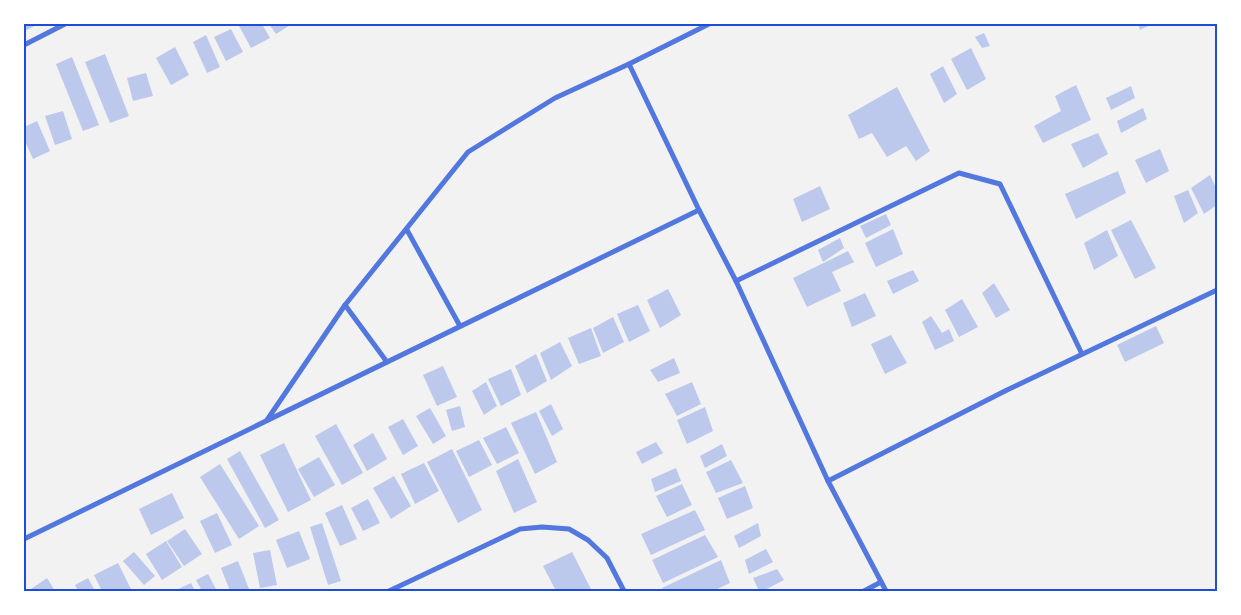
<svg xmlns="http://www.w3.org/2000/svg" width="1241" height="615" font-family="'Crimson Pro',serif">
<rect width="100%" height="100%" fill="#f2f2f2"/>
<!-- building -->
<g fill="#bdc9ec">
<path d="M24 24H38L25 31Z"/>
<path d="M238 24H262L270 38 251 48Z"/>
<path d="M269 24H292L276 34Z"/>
<path d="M1138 24H1152L1140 30Z"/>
<path d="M231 29 243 52 226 61 214 37Z"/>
<path d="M984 33 990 46 982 48 975 37Z"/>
<path d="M206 35 220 67 207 73 193 42Z"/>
<path d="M175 47 189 75 171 85 156 58Z"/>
<path d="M971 48 986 79 967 90 951 59Z"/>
<path d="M105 54 129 116 110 123 85 62Z"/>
<path d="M72 57 99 125 83 131 56 64Z"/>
<path d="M943 66 957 94 944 103 930 74Z"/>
<path d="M146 73 153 96 133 101 127 78Z"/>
<path d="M1076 85 1091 120 1043 143 1034 126 1061 111 1055 96Z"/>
<path d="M1131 86 1135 98 1111 110 1106 98Z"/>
<path d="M897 87 930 151 916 161 906 146 887 157 872 133 859 139 848 115Z"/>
<path d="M1143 108 1147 119 1121 133 1117 121Z"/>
<path d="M63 111 72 139 55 145 45 116Z"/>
<path d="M37 121 50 151 33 159 24 139V127Z"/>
<path d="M1098 133 1108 154 1083 168 1071 144Z"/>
<path d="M1160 149 1169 171 1146 183 1135 160Z"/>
<path d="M1118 171 1126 193 1076 219 1065 194Z"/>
<path d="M1210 175 1217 190V205L1204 214 1191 188Z"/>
<path d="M820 186 830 209 802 222 793 199Z"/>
<path d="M1188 190 1198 213 1184 223 1174 196Z"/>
<path d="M886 214 891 225 866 238 860 226Z"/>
<path d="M1131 220 1156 268 1135 279 1111 230Z"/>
<path d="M893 229 903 254 876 267 865 243Z"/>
<path d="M1107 230 1118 256 1094 270 1084 243Z"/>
<path d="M840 238 844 248 823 262 818 250Z"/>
<path d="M848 251 854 262 832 272 841 291 807 307 793 278Z"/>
<path d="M913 270 919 281 893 294 887 281Z"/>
<path d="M994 283 1010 310 996 318 982 293Z"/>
<path d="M668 289 681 315 660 328 647 300Z"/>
<path d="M865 293 876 316 852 327 843 303Z"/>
<path d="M962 299 978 327 959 337 945 310Z"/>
<path d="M638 305 650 331 629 342 617 314Z"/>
<path d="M931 316 942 333 949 329 954 341 935 350 922 322Z"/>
<path d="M613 317 624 342 603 353 593 328Z"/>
<path d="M1156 326 1164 343 1125 362 1117 345Z"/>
<path d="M591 328 601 356 579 364 568 338Z"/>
<path d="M891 335 907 363 885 374 871 344Z"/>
<path d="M560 342 572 366 551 380 540 353Z"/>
<path d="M536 354 547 381 527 393 515 366Z"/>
<path d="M674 358 680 373 658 382 650 370Z"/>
<path d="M443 366 457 397 437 406 423 375Z"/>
<path d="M511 369 521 395 501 406 488 379Z"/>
<path d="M486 382 497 406 484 415 472 391Z"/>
<path d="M692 382 701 404 677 416 665 394Z"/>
<path d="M551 404 563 429 552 436 539 411Z"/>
<path d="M460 406 465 427 452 431 446 410Z"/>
<path d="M705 407 713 431 687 444 677 420Z"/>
<path d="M430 408 446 436 433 444 416 416Z"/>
<path d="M536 412 557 462 535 474 511 423Z"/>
<path d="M403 419 418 446 403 455 388 427Z"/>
<path d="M336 424 363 473 342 485 315 436Z"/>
<path d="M506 427 519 453 497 464 483 438Z"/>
<path d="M373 433 387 459 367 471 353 445Z"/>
<path d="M479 440 492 465 469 477 456 451Z"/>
<path d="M656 442 663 453 642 464 636 452Z"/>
<path d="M284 443 311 500 288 512 260 455Z"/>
<path d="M722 444 727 456 705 468 700 456Z"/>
<path d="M452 449 482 510 458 523 427 462Z"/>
<path d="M240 451 279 520 265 528 227 459Z"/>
<path d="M319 457 335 485 314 497 298 469Z"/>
<path d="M518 459 537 502 514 513 496 471Z"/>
<path d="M731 460 743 483 716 493 706 472Z"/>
<path d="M424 463 439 491 415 504 401 474Z"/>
<path d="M220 464 259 526 239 539 200 477Z"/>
<path d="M676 468 681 481 655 492 651 479Z"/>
<path d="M394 476 411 506 391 519 373 488Z"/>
<path d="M682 484 692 505 667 517 656 496Z"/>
<path d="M745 486 753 508 727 519 718 498Z"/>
<path d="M172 493 184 518 151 535 139 509Z"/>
<path d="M368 499 380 523 363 531 351 508Z"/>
<path d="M342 505 357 539 340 546 325 513Z"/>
<path d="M695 510 705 530 651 555 641 534Z"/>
<path d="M217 513 232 545 215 553 200 521Z"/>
<path d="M322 523 341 581 328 585 310 527Z"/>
<path d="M758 523 761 536 739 548 734 536Z"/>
<path d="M185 529 202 554 184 566 167 541Z"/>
<path d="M299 531 310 559 287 568 276 540Z"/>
<path d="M705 535 718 557 663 583 652 560Z"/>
<path d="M166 541 182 567 162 580 146 554Z"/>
<path d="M766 549 773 562 749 574 745 560Z"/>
<path d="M270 550 277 585 260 588 253 553Z"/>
<path d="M134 552 155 576 144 585 123 561Z"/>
<path d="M572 552 592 591H556L543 566Z"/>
<path d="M721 560 730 583 713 591H664L662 588Z"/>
<path d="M238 561 249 589 244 591H230L221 568Z"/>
<path d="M118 563 132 591H102L94 575Z"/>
<path d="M777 569 784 580 763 591H759L753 578Z"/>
<path d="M208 574 217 591H202L196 580Z"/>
<path d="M47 578 55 591H32L31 589Z"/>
<path d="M88 578 95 591H78L75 585Z"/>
<path d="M191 583 195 591H174Z"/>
</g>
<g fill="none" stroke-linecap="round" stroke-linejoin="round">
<!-- minor -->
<g stroke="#5277de" stroke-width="5">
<path d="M24 45 65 24"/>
<path d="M629 64 699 210 736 281 828 481 886 591"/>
<path d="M407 230 460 326"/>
<path d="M736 281 959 173 1000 184 1082 354"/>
<path d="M345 305 387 362"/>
<path d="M267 420 345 305 468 152 555 98 629 64 709 24"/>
<path d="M828 481 1005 391 1217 290"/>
<path d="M24 539 699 210"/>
<path d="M389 591 520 529 542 527 569 529 588 540 607 558 624 591"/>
<path d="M864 591 881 582"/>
</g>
</g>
<!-- border -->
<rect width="1241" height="615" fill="none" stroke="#ffffff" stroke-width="50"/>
<rect x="25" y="25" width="1191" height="565" fill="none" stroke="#1d4ed8" stroke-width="2"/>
</svg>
